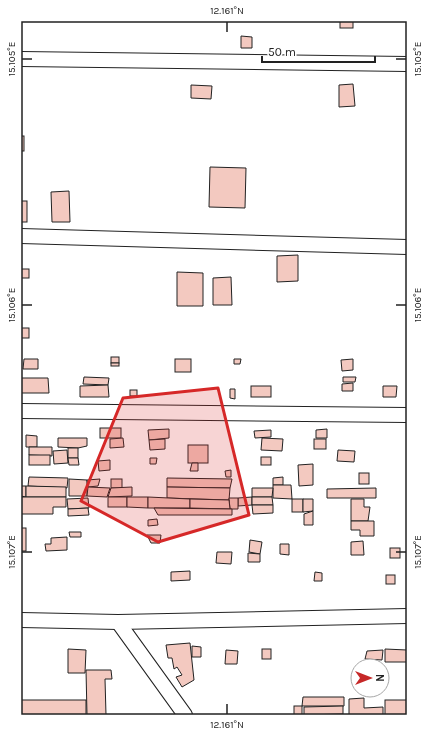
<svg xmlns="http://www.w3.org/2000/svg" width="428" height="736" font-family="Karla,sans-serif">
<rect width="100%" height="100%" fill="#fff"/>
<!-- building -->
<g fill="#f3c9c0" stroke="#222">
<rect x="340" y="21" width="13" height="7"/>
<path d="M241 36 252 37V48H241Z"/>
<path d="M353 84 355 106 339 107V85Z"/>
<path d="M191 85 212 86 211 99 191 98Z"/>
<rect x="21" y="136" width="3" height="15"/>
<path d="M210 167 246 168 245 208 209 207Z"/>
<path d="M69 191 70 222H52L51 192Z"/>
<rect x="21" y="201" width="6" height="21"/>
<path d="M298 255V281L277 282V256Z"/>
<rect x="21" y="269" width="8" height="9"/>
<path d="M177 272 203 273V306H177Z"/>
<path d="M231 277 232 305H213V278Z"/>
<rect x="21" y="328" width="8" height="10"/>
<rect x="111" y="357" width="8" height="6"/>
<path d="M24 359H38V369H23Z"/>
<rect x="175" y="359" width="16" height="13"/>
<path d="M234 359H241L240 364H234Z"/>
<path d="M353 359V370L342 371 341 360Z"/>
<rect x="111" y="363" width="8" height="3"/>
<path d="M84 377 109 378 108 385 83 384Z"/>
<path d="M343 377H356L355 382H343Z"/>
<path d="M21 378H48L49 393H21Z"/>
<path d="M353 383V391H342V384Z"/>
<path d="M108 385 109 397H80V386Z"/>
<rect x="251" y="386" width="20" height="11"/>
<path d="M383 386H397L396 397H383Z"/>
<path d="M230 389H235V399L230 398Z"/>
<rect x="130" y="390" width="7" height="6"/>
<rect x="100" y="428" width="21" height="10"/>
<path d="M169 429V438L149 440 148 430Z"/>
<path d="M327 429V438H316V430Z"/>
<path d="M271 430V437L255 438 254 431Z"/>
<path d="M26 435 37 436V447H26Z"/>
<path d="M58 438H87V446L78 448 58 447Z"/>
<path d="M123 438 124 447 110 448V439Z"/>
<path d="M262 438 283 439 282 451 261 450Z"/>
<path d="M165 439V449L150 450 149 440Z"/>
<rect x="314" y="439" width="12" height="10"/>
<rect x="188" y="445" width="20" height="18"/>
<path d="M29 447H52V456L29 455Z"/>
<rect x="68" y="448" width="10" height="10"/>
<path d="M67 450 68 463 54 464 53 451Z"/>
<path d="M338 450 355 451 354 462 337 461Z"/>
<rect x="29" y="455" width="21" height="10"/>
<rect x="261" y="457" width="10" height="8"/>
<path d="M68 458H78L79 465H69Z"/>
<path d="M150 458H157L156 464H150Z"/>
<path d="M110 460V470L99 471 98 461Z"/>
<path d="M192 463H198V471H190Z"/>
<path d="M313 464V485L299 486 298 465Z"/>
<path d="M231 470V477H226L225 471Z"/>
<rect x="359" y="473" width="10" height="11"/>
<path d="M29 477 68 478 67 488 28 486Z"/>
<path d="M283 477V485H273V478Z"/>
<path d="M167 478 232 479 230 488 167 487Z"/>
<path d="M69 479 87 480V496H69Z"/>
<path d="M100 479 98 486 88 487 87 480Z"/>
<rect x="111" y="479" width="11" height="9"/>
<path d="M273 485H291L292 499 273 498Z"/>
<path d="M21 486H26V497L21 496Z"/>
<path d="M26 486 66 487V497H26Z"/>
<path d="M88 487 110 488 107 497 87 496Z"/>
<path d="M132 487V496L108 497 111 488Z"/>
<path d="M167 487 230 488 229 500 167 498Z"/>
<path d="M252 488H273L272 497H252Z"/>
<path d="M376 488V498H327V489Z"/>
<path d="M21 497H66V507H53V514H21Z"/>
<rect x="108" y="497" width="19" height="10"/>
<path d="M127 497H148V508L127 507Z"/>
<path d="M148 497 190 499V508H148Z"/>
<path d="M252 497V505L238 506V498Z"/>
<path d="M252 497H272L273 505H252Z"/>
<path d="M88 498 89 508 68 509 67 499Z"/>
<path d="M229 498H238V509H230Z"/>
<path d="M190 499 229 500 230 509 190 508Z"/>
<rect x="292" y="499" width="11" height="13"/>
<path d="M303 499H313V511L303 512Z"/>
<path d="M351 499H364V507H370L368 521H351Z"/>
<path d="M252 505H273V513L253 514Z"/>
<path d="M88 508 89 515 68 516V509Z"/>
<path d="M154 508 232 509V515H158Z"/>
<path d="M313 511V525H304V514Z"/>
<path d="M157 519 158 525 148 526V520Z"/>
<path d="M351 521H374V536H360V530H351Z"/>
<rect x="21" y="528" width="5" height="23"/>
<path d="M69 532H81V537H70Z"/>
<path d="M147 535H161L160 543H151Z"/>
<path d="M67 537V550L46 551 45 544H51V538Z"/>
<path d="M250 540 262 542 260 554 249 552Z"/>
<path d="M363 541 364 555H351V542Z"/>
<path d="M280 544H289V555L280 554Z"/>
<rect x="390" y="548" width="10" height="10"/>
<path d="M217 552H232L231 564 216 563Z"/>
<path d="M248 553 260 554V562H248Z"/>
<path d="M190 571V580L171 581V572Z"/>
<path d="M315 572 322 573V581H314Z"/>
<rect x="386" y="575" width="9" height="9"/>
<path d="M190 643 194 680 182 687 176 677 182 675 177 667 174 669 172 658H168L166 645Z"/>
<path d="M192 646 201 647V657H192Z"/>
<path d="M68 649 86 650 85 673H68Z"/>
<rect x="262" y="649" width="9" height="10"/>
<path d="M385 649 407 650V662H385Z"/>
<path d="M226 650 238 651 237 664H225Z"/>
<path d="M383 650 382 660 365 659 367 651Z"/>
<path d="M86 670H111L112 679H105L106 715H87Z"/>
<path d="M303 697H344V706H302Z"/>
<path d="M364 698V708L383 707V715H349V699Z"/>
<rect x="21" y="700" width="65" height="15"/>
<rect x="385" y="700" width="22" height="15"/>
<rect x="294" y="706" width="8" height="9"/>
<path d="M343 706V714L304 715V707Z"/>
</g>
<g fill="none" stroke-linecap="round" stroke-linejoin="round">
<!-- minor casing -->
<g stroke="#222" stroke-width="16">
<g id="minor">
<path d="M21 59 407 64"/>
<path d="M21 236 407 247"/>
<path d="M21 411 407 415"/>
<path d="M21 620 118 622 407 616"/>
<path d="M118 622 185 715"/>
</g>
</g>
<!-- minor -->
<use href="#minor" stroke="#fff" stroke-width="14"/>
<!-- fence -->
<path stroke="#222" stroke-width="1" stroke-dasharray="5 2" stroke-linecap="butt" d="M120 715H161"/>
</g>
<!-- marked area -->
<path fill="#d62828" fill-opacity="0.2" stroke="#d62828" stroke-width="3" stroke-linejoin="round" d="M218 388 249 515 158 542 81 501 123 398Z"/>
<!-- ticks -->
<path fill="none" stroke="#222" stroke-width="1.5" d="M227 22V32M22 59H32M396 59H406M22 305H32M396 305H406M22 552H32M396 552H406M227 704V714"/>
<!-- border -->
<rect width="428" height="736" fill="none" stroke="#ffffff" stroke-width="44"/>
<!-- north arrow -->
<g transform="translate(370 678) rotate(90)"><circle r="19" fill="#ffffff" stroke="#a7a7a7"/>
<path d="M0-3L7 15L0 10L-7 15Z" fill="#c62828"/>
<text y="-6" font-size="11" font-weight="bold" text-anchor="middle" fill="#222222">N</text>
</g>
<!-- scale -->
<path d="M262 56v6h113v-6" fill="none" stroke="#222222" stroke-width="2"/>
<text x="268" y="56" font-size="12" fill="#222222" stroke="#ffffff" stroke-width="3" paint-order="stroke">50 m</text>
<rect x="22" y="22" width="384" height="692" fill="none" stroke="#222" stroke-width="1.5"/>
<g font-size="10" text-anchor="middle" fill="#222">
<text x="227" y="14">12.161°N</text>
<text transform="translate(417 59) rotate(-90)" y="4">15.105°E</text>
<text transform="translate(11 59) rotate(-90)" y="4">15.105°E</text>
<text transform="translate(417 305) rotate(-90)" y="4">15.106°E</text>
<text transform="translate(11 305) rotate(-90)" y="4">15.106°E</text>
<text transform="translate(417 552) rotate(-90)" y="4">15.107°E</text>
<text transform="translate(11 552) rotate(-90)" y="4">15.107°E</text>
<text x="227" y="728">12.161°N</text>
</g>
</svg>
